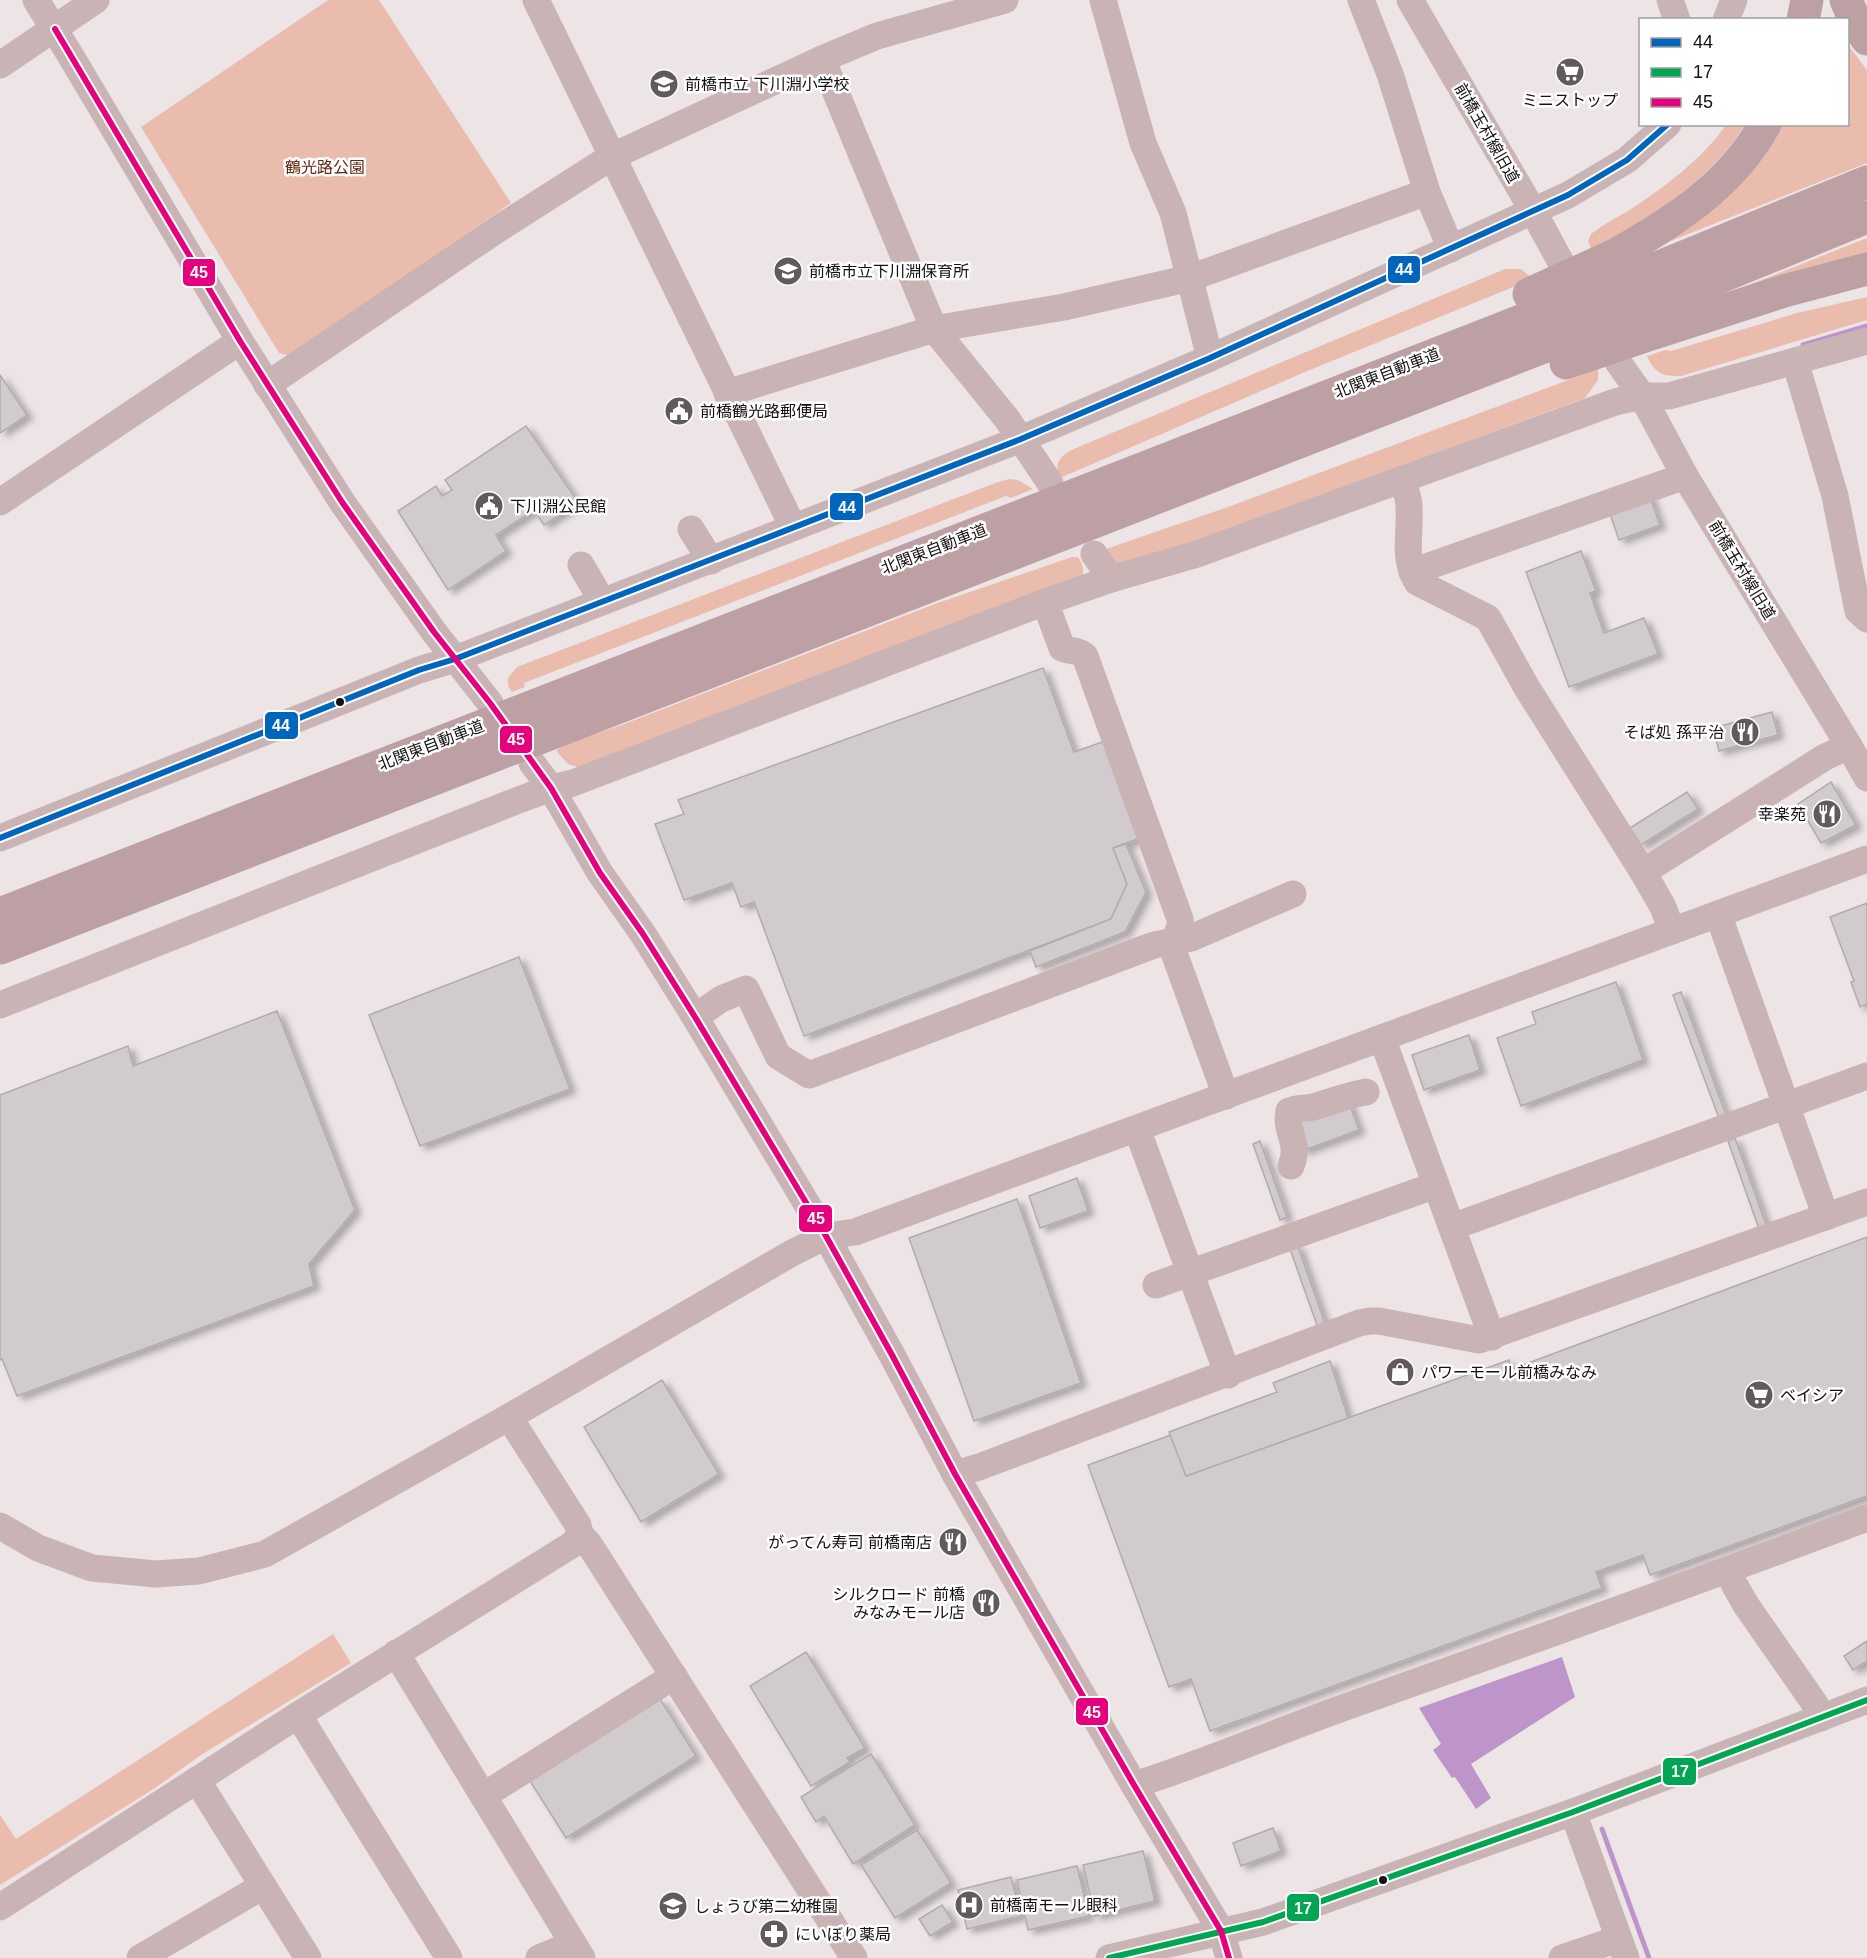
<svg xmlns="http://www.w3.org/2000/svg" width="1867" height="1958" font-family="Arial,'Noto Sans JP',sans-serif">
<defs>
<filter id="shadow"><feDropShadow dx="6" dy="4" stdDeviation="3" flood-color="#0004"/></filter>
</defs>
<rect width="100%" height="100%" fill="#ede4e6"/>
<!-- green -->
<g fill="#eabcae">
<path d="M328 0H379L511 203 291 356 279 353 141 127Z"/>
<path d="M1848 45 1867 70V163L1658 246 1778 125 1848 124Z"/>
<path d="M1726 125H1745C1713 178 1646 222 1591 249L1588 241 1591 234C1604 224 1618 217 1631 209 1666 186 1702 159 1726 125Z"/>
<path d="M1867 238V258L1749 285Z"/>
<path d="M1505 269H1521L1533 279 1305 372 1060 478C1053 462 1061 455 1076 448Z"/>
<path d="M1867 297V320L1681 376C1663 377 1654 373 1647 356L1665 350 1671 351 1797 313Z"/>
<path d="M1598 369V380L1585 398 1189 544 1122 564 1115 563 1103 550 1228 507Z"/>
<path d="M1010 479 1018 480 1033 489 1011 498 1006 496 524 683 525 687 512 692 508 686V678L517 667 998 482Z"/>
<path d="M1072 557H1078C1082 563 1085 570 1082 577L581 768 568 764 556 751 565 744 619 726 935 604Z"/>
<path d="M333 1634 351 1663 201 1755 155 1788 0 1885V1815L16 1839Z"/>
</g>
<!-- water -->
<path fill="#bd95cb" d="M1562 1657 1575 1697 1471 1764 1491 1798 1476 1809 1455 1777 1452 1778 1433 1750 1441 1744 1419 1708Z"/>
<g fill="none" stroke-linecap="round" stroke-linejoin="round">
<!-- stream -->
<g stroke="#bd95cb" stroke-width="5">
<path d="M1803 345 1867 326"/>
<path d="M1602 1829 1649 1958"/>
</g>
</g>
<!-- building -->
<g fill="#d1cbce" stroke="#b2abae" stroke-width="1.5" filter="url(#shadow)">
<path d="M0 375 27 415 0 433Z"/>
<path d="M526 426 578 502 544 525 534 510 496 535 506 551 448 590 398 511 436 486 442 496 452 490 445 480Z"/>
<path d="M1649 494 1660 525 1619 540 1608 508Z"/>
<path d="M1581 551 1596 591 1590 593 1604 633 1644 618 1658 654 1569 687 1526 572Z"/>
<path d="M1043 668 1074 752 1105 741 1140 838 1113 848 1127 884 1111 919 804 1036 754 902 741 907 732 883 684 900 655 824 684 814 678 800Z"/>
<path d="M1772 712 1778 735 1719 751 1713 728Z"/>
<path d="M1831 782 1856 825 1821 843 1798 804Z"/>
<path d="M1687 792 1698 809 1641 845 1630 828Z"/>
<path d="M1126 844 1146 892 1125 932 1036 967 1030 951 1111 919 1127 884 1113 848Z"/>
<path d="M1867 903V1004L1860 1007 1851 982 1854 981 1830 917Z"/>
<path d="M519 957 570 1089 420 1146 369 1015Z"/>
<path d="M1616 982 1643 1060 1521 1106 1497 1038 1536 1024 1532 1012Z"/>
<path d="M1681 992 1726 1115 1719 1118 1673 995Z"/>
<path d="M277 1011 355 1210 309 1264 314 1286 17 1396 2 1359 0 1360V1095L128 1046 133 1066Z"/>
<path d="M1469 1035 1480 1070 1424 1090 1412 1055Z"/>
<path d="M1348 1100 1359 1130 1302 1151 1292 1120Z"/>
<path d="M1735 1138 1767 1227 1759 1229 1728 1141Z"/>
<path d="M1260 1141 1287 1217 1280 1220 1253 1144Z"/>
<path d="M1077 1178 1088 1211 1040 1228 1029 1196Z"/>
<path d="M1017 1199 1081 1383 974 1421 909 1238Z"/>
<path d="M1867 1237V1496L1650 1575 1643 1555 1596 1572 1602 1588 1210 1731 1191 1679 1169 1687 1088 1465 1171 1435 1186 1476 1509 1360 1512 1369Z"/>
<path d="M1297 1244 1326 1326 1318 1328 1289 1246Z"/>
<path d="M1330 1361 1348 1418 1186 1476 1169 1432 1277 1392 1273 1383Z"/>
<path d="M662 1380 719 1474 641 1522 584 1427Z"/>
<path d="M1867 1641V1661L1853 1670 1844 1656Z"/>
<path d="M806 1652 865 1748 847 1758 850 1762 811 1786 750 1686Z"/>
<path d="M660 1699 696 1756 566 1838 530 1781Z"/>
<path d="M871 1754 915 1825 853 1864 824 1816 816 1822 801 1797Z"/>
<path d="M1273 1828 1281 1851 1241 1866 1233 1843Z"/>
<path d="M917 1830 951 1883 895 1918 861 1865Z"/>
<path d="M1143 1851 1155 1901 1095 1916 1083 1865Z"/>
<path d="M1077 1866 1089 1916 1028 1930 1017 1880Z"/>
<path d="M1011 1877 1021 1916 967 1929 958 1890Z"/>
<path d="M942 1905 953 1922 930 1936 919 1919Z"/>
</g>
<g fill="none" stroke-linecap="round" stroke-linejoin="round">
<!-- minor -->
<g stroke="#c9b3b4" stroke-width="27">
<path d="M36 0 69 53 240 341 342 502 434 632 490 703"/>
<path d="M536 0 793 527"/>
<path d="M1103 0 1143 143 1173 213 1210 358"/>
<path d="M1361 0 1390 74 1427 192 1451 249"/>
<path d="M1410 0 1533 211 1563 266"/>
<path d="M1670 0 1677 20"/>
<path d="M1726 20 1734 0"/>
<path d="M822 59 934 329 1007 419 1050 483"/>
<path d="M0 65 96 0"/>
<path d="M1795 361 1835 496 1858 611 1867 619"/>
<path d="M1618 362 1642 396 1685 476 1849 746 1867 778"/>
<path d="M267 385 498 229 611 157 822 59 877 36 1005 0"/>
<path d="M727 393 934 329 1064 307 1190 278 1427 192"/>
<path d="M1402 479C1405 488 1409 498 1409 507 1411 535 1402 555 1417 582L1488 618 1527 688 1643 872 1663 907 1672 931"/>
<path d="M0 502 240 341"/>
<path d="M691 529 711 561"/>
<path d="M1094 554 1111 579"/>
<path d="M581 565 602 601"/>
<path d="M1412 572 1685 476"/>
<path d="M1045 602 1062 648C1070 652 1078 649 1085 656L1180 919C1182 931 1172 938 1173 950L1226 1096"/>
<path d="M532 763 551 788 600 873 643 934 695 1017 826 1236 892 1355 955 1474 1134 1785 1221 1931 1229 1958"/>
<path d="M0 838 419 670 455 659 1021 439 1210 358 1568 195 1627 160 1668 124"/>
<path d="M1643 872 1825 757 1849 746"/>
<path d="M1718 914 1826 1217"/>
<path d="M0 1005 516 801 551 788 573 783 1045 602 1111 579 1197 554 1615 402 1642 396H1669L1867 341"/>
<path d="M695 1017 721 999 746 989 778 1056 809 1075 1154 945 1191 938 1293 894"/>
<path d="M1382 1038 1492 1337"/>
<path d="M1137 1129 1228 1375"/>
<path d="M1291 1166C1301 1142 1284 1132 1289 1111 1297 1107 1304 1109 1313 1107 1331 1102 1347 1095 1366 1092"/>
<path d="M1452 1227 1867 1076"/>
<path d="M1156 1285 1436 1185"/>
<path d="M955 1474 979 1467 1359 1323 1370 1321H1379L1479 1340 1867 1202"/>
<path d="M0 1526 38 1548 92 1568 156 1574 199 1571 265 1554 509 1417 792 1253 826 1236 855 1232 1867 859"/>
<path d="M580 1534 589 1544 854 1958"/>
<path d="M1729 1570 1734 1584 1746 1605 1815 1704 1821 1718"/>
<path d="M396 1653 582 1958"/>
<path d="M298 1715 449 1958"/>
<path d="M197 1780 308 1958"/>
<path d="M1134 1785C1207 1762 1278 1731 1351 1705 1523 1644 1696 1582 1867 1518"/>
<path d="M483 1796 674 1676"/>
<path d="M1573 1812 1626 1958"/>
<path d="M0 1907 298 1715 573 1544 580 1534 578 1525 509 1417"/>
<path d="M140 1958 263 1886"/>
<path d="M539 1958 573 1944"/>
<path d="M1109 1958 1263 1922 1573 1812 1867 1700"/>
<path d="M1562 1958 1618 1939"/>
</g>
<!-- highway -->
<g stroke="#bda0a4" stroke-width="33">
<path d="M1846 0 1857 25 1867 39"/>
<path d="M1803 20 1807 0"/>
<path d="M1613 256C1672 223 1732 185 1765 124"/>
<path d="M1630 279 1867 182"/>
<path d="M1644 308 1867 217"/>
<path d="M1654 333 1784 291 1867 269"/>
<path d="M0 914 1539 314"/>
<path d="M0 948 1556 342"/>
</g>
<!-- highway-bridge -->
<g stroke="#bda0a4" stroke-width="33">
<path d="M1529 294 1613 256"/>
<path d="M1539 314 1630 279"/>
<path d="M1556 342 1644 308"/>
<path d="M1566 363 1654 333"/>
</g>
<!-- bus-1 casing -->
<g stroke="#fff" stroke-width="10">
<path id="bus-1" d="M0 838 419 670 455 659 1021 439 1210 358 1568 195 1627 160 1668 124"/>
</g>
<!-- bus-2 casing -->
<g stroke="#fff" stroke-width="10">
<path id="bus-2" d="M1109 1958 1263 1922 1573 1812 1867 1700"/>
</g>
<!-- bus-3 casing -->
<g stroke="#fff" stroke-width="10">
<path id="bus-3" d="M55 29 240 341 342 502 434 632 490 703 551 788 600 873 643 934 695 1017 826 1236 892 1355 955 1474 1134 1785 1221 1931 1229 1958"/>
</g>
<!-- bus-1 -->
<use href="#bus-1" stroke="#0065bd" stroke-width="6"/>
<!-- bus-2 -->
<use href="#bus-2" stroke="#00a651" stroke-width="6"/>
<!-- bus-3 -->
<use href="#bus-3" stroke="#e5007d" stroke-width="6"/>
</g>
<!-- icons -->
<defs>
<g id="supermarket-disc" transform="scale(1.5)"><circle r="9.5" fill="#615a5c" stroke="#fff"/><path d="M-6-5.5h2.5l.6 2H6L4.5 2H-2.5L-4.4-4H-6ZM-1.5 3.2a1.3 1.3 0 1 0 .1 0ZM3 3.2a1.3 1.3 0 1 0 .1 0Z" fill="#fff"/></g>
<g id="school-disc" transform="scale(1.5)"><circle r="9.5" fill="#615a5c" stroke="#fff"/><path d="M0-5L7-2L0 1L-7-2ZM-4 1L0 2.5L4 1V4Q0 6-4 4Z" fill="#fff"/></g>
<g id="civic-disc" transform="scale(1.5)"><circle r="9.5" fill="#615a5c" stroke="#fff"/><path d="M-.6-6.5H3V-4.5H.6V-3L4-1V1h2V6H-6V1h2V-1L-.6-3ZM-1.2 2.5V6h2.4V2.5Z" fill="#fff"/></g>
<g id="restaurant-disc" transform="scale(1.5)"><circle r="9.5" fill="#615a5c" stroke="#fff"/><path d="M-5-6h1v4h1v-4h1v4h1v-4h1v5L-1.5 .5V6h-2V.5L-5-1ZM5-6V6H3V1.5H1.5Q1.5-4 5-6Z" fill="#fff"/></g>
<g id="shop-disc" transform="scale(1.5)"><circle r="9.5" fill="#615a5c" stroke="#fff"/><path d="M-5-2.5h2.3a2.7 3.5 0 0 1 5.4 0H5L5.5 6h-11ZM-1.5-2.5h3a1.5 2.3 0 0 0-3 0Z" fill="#fff"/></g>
<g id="hospital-disc" transform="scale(1.5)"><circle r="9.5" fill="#615a5c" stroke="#fff"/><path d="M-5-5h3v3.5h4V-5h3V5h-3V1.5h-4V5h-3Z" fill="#fff"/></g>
<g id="pharmacy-disc" transform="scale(1.5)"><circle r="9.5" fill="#615a5c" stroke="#fff"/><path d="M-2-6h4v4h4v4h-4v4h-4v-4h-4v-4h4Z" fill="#fff"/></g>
</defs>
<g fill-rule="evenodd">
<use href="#supermarket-disc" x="1570" y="72"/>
<use href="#school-disc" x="664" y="84"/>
<use href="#school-disc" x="788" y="271"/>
<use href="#civic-disc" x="679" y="411"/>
<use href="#civic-disc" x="489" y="506"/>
<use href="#restaurant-disc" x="1745" y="732"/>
<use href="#restaurant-disc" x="1827" y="814"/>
<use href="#shop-disc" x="1400" y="1372"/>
<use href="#supermarket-disc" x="1759" y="1395"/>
<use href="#restaurant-disc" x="953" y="1542"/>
<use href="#restaurant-disc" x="986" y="1603"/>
<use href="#hospital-disc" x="969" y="1905"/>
<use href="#school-disc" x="673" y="1906"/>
<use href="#pharmacy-disc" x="774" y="1934"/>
</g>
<!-- markers -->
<g fill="#150f11" stroke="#fff" stroke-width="2">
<circle cx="340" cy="702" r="5"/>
<circle cx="1383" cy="1880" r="5"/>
</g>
<g text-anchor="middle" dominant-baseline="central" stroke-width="5" stroke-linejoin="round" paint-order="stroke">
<!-- poi labels -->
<g font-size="16" fill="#150f11" stroke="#fff" text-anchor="start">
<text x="685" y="84">前橋市立 下川淵小学校</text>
<text x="1570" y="100" text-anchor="middle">ミニストップ</text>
<text x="809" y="271">前橋市立下川淵保育所</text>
<text x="700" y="411">前橋鶴光路郵便局</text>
<text x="510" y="506">下川淵公民館</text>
<text x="1724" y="732" text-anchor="end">そば処 孫平治</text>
<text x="1806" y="814" text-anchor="end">幸楽苑</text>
<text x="1421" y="1372">パワーモール前橋みなみ</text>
<text x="1780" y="1395">ベイシア</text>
<text x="932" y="1542" text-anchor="end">がってん寿司 前橋南店</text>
<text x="965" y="1594" text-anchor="end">シルクロード 前橋<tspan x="965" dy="18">みなみモール店</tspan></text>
<text x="990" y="1905">前橋南モール眼科</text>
<text x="694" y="1906">しょうび第二幼稚園</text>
<text x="795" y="1934">にいぼり薬局</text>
</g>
<!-- street labels -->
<g font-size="16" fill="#150f11" stroke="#fff">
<text transform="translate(1487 133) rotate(60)">前橋玉村線旧道</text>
<text transform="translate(1387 373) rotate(-21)">北関東自動車道</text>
<text transform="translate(934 549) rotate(-21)">北関東自動車道</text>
<text transform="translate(1742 570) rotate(59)">前橋玉村線旧道</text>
<text transform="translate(431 745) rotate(-21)">北関東自動車道</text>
</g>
<!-- park labels -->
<g font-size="16" fill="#632710" stroke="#fff">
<text x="325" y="167">鶴光路公園</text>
</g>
</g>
<g stroke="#fff" stroke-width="2">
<rect x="1387" y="255" width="34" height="29" rx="6" fill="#0065bd"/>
<rect x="182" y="258" width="34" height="29" rx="6" fill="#e5007d"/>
<rect x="829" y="492" width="35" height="29" rx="6" fill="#0065bd"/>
<rect x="264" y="711" width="35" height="29" rx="6" fill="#0065bd"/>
<rect x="499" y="725" width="34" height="29" rx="6" fill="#e5007d"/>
<rect x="798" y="1204" width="35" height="29" rx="6" fill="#e5007d"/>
<rect x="1075" y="1697" width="34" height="29" rx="6" fill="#e5007d"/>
<rect x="1662" y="1757" width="35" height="29" rx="6" fill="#00a651"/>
<rect x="1286" y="1893" width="34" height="29" rx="6" fill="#00a651"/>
</g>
<g font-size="16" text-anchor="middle" font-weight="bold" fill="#fff">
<text x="1404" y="275">44</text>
<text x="199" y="278">45</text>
<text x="847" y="513">44</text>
<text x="281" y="731">44</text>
<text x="516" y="745">45</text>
<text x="816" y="1224">45</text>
<text x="1092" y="1718">45</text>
<text x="1680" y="1777">17</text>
<text x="1303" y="1914">17</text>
</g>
<!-- legend -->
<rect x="1639" y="18" width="210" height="108" fill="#ffffff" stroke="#a19fa0" stroke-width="1.5"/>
<rect x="1651" y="38" width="30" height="9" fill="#0065bd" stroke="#a19fa0" stroke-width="1.5"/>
<text x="1693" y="48" font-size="18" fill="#150f11">44</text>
<rect x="1651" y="68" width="30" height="9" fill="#00a651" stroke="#a19fa0" stroke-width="1.5"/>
<text x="1693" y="78" font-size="18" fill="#150f11">17</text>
<rect x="1651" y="98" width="30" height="9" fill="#e5007d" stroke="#a19fa0" stroke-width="1.5"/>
<text x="1693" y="108" font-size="18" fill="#150f11">45</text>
</svg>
